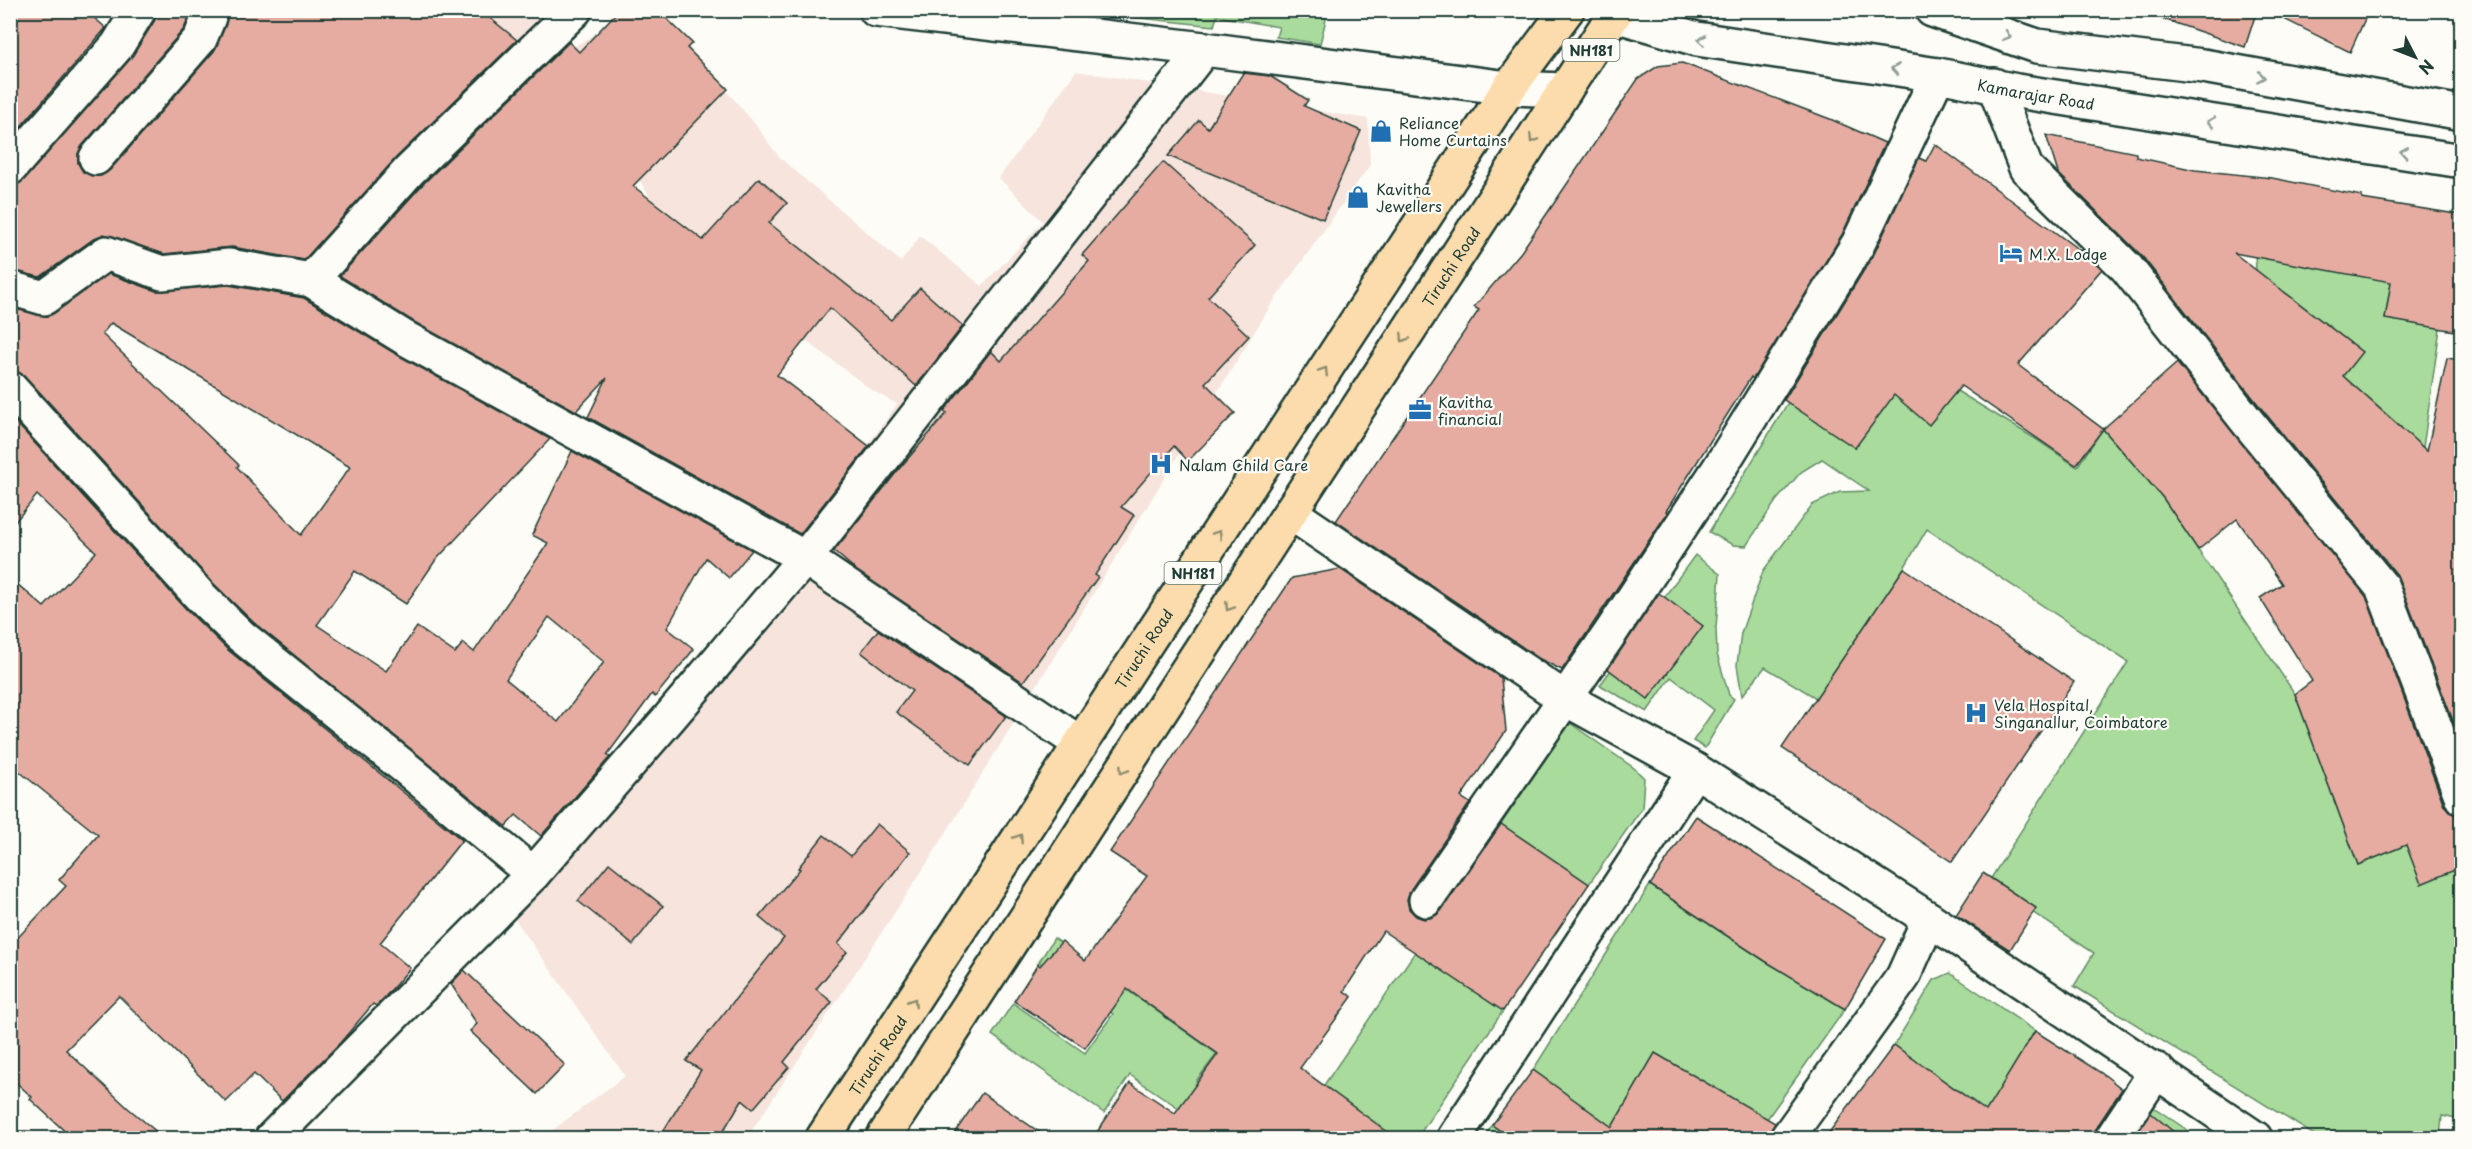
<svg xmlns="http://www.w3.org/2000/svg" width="2472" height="1149" font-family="'Playpen Sans',sans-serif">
<rect width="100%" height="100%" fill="#fdfcf7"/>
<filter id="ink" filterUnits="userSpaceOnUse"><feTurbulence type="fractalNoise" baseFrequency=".0167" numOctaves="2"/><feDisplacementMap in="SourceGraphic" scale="12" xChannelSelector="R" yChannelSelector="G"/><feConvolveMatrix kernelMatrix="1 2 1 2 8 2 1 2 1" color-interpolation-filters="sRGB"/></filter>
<g filter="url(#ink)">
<!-- built -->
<g fill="#f6e4dd">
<path d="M480 11H540L537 21 509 51 503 47Z"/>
<path d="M637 11H658L755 124 779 157 901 262 920 236 982 286 1043 222 999 178 1076 71 1368 119 1370 165 1271 305 931 857 747 1138H542L625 1076 515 919 794 593 788 559 897 404 873 391 795 332 728 259 652 201 599 111 559 55Z"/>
</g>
<!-- green -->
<g fill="#a9db9c" stroke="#648c68" stroke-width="1.5">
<path d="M1074 11 1328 10V11L1320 44 1276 37 1279 27 1217 16 1214 26Z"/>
<path d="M2255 256 2394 266 2385 319 2440 328 2416 497 2392 436 2401 427 2343 376 2244 307 2256 269Z"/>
<path d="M1839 319 2034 438 2077 467 2103 429 2163 498 2295 694 2358 865 2451 826 2462 857 2461 1120 2442 1116 2440 1138H2319L2074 986 2094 953 1988 883 2128 662 1927 529 1904 568 1816 698 1765 667 1742 696 1737 665 1741 633 1763 571 1812 505 1840 492 1869 491 1822 459 1801 472 1776 501 1746 546 1733 545 1709 532Z"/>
<path d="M1695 555 1720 574 1716 628 1717 654 1729 695 1734 699 1705 748 1693 741 1714 710 1671 677 1647 712 1600 685Z"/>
<path d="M1570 723 1634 768 1644 778 1642 808 1589 884 1501 824Z"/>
<path d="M1650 885 1765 961 1845 1009 1767 1119 1655 1054 1612 1127 1533 1070Z"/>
<path d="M1054 938 1217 1054 1196 1081 1275 1138H1223L1130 1075 1104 1113 992 1035 1013 1003 1085 1053 1113 1014 1039 962Z"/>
<path d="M1415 952 1503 1011 1417 1138H1315L1296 1126Z"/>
<path d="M1950 973 2035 1031 1971 1138H1953L1977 1104 1894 1045 1934 980Z"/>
<path d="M2149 1104 2199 1138H2126Z"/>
<path d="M1492 1125 1511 1138H1484Z"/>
</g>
<!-- building -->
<g fill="#e6aca1" stroke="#1f3d34" stroke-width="1.5" fill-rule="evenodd">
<path d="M10 10H85L106 28 10 139Z"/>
<path d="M158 10H188L189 17 184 29 82 146 78 154V163L83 172 92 176H101L110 170 214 51 226 24V10H480L517 40 396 158 304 260 232 247 164 254 104 234 95 238 40 277 10 270V186L17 185 24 180 131 58 155 20Z"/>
<path d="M619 10H658L692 43 687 48 728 89 633 186 703 240 759 178 787 203 769 223 891 320 920 288 963 326 916 386 830 308 777 375 869 446 800 534 588 417 607 378 576 411 414 322 340 276 423 184 569 42 579 52Z"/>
<path d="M2155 10H2257L2245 47 2154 16Z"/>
<path d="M2266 10H2369L2350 52Z"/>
<path d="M1682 63 1830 119 1885 143 1842 235 1753 379 1751 377 1666 511 1668 512 1562 670 1540 659 1336 521 1479 310 1474 307 1521 252 1638 79 1658 66Z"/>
<path d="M1243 73 1270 76 1308 100 1304 106 1361 131 1323 219 1168 156 1199 120 1208 128Z"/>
<path d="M2046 135 2136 153V157L2195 170 2272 178 2362 196V199L2462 215 2461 332 2385 319 2391 282 2234 253 2362 352 2343 376 2427 451 2447 358 2461 360 2462 744 2397 575 2261 408 2142 256 2058 173Z"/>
<path d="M1935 144 2082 252 2081 249 2102 269 2018 365 2103 429 2076 465 1961 386 1929 425 1894 395 1855 448 1784 400 1874 254 1919 158 1926 161Z"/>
<path d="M1163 162 1255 245 1208 297 1249 336 1205 383 1235 413 1188 461 1174 446 1121 507 1134 515 1095 575 1098 577 1023 682 857 571 834 551 899 469 947 413 944 411 991 351 1001 361 1089 261 1082 255Z"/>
<path d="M109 274 156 291 228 285 304 298 396 354 550 439 435 561 406 604 355 571 317 625 386 671 417 627 455 653 463 643 474 652 548 543 532 535 572 451 752 550 729 578 706 558 667 628 694 649 655 697 652 694 607 755 610 757 541 836 516 815 506 826 253 622 213 583 24 375 10 370V308L48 316ZM111 323 350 467 301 535 237 467 239 465 102 334ZM549 617 604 662 558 722 506 679Z"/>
<path d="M2177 363 2366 596 2444 805 2451 813 2462 816V867L2421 884 2406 845 2358 865 2295 694 2312 681 2260 598 2282 584 2237 519 2198 550 2163 498 2103 429Z"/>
<path d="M10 416 186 609 228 650 462 840 380 943 410 968 385 997 376 1006 373 1004 340 1043 282 1101 254 1074 226 1102 119 996 66 1050 128 1108 164 1138H72L30 1099 32 1097 10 1077V946L66 886 59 880 98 835 10 764V578L44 607 96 552 37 495 10 528Z"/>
<path d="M1904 568 2074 682 1952 862 1782 748Z"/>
<path d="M1340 569 1501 678 1506 731 1461 797 1470 803 1411 889 1407 899 1409 909 1416 916 1424 919 1433 917 1441 911 1501 824 1589 884 1503 1011 1383 931 1344 991 1352 997 1300 1068 1396 1138H1093L1130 1083 1175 1113 1218 1054 1127 989 1085 1048 1014 1001 1038 964 1040 966 1062 941 1085 961 1147 876 1110 852 1292 578Z"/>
<path d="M1659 593 1703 626 1648 699 1608 669Z"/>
<path d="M878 630 1006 716 970 765 896 712 912 691 861 652Z"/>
<path d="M1696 816 1886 939 1845 1009 1765 961 1650 885Z"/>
<path d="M877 824 910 852 838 944 847 952 816 989 832 1002 784 1062 789 1067 753 1109 742 1100 719 1138H659L701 1070 686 1061 784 938 759 917 800 869 798 868 824 835 851 856Z"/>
<path d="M609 863 663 906 633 945 578 901Z"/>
<path d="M1983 873 2036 908 2010 950 1956 915Z"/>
<path d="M464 970 565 1065 537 1094 470 1031 477 1024 451 984Z"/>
<path d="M2035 1031 2106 1076 2122 1089 2096 1128 2094 1138H1825L1894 1045 1986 1111Z"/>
<path d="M1655 1053 1775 1123 1769 1138H1511L1492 1125 1533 1070 1612 1127Z"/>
<path d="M982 1093 1048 1138H951Z"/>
<path d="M2151 1113 2181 1138H2134Z"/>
</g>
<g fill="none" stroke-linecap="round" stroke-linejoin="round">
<!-- minor casing -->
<g stroke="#1f3d34" stroke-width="38">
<g id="minor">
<path d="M1994 85 2026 168 2127 268 2246 420 2382 587 2462 798"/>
<path d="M96 158 200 39 209 17 206 10"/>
<path d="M10 168 117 46 139 10"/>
<path d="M311 280 409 171 575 10"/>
<path d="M10 288 44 298 106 253 162 273 229 266 311 280 405 338 805 558 1081 744"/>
<path d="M10 388 200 596 241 636 408 770 533 874"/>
<path d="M1291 513 1564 698 1695 770 1929 919 2255 1138"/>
<path d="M1426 900 1611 632 1720 467 1858 244 1938 75"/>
<path d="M272 1138 533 874 670 717 805 558 1204 49"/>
<path d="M1454 1138 1695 770"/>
<path d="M1787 1138 1903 977 1929 919"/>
<path d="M2112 1138 2157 1070"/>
</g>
</g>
<!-- secondary casing -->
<g stroke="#1f3d34" stroke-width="38">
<g id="secondary">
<path d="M876 10 1204 49 1509 88 1565 90"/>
<path d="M1932 10 2037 46 2203 66 2462 113"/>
<path id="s1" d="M1615 15 1697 39 1938 75 2017 91 2462 161"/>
</g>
</g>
<!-- trunk casing -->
<g stroke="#1f3d34" stroke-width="38">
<g id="trunk">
<path id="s2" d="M823 1138 1509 88 1567 10"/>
<path id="s3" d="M883 1138 1617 10"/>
</g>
</g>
<!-- minor -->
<use href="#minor" stroke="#fdfcf7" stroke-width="33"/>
<!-- secondary -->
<use href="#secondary" stroke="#fdfcf7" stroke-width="33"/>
<!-- trunk -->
<use href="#trunk" stroke="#fcdcac" stroke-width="33"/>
</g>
<!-- one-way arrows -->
<defs><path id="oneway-chevron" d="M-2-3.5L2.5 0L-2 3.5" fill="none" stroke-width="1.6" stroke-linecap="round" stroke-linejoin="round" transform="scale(1.5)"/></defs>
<g stroke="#8e9c96">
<use href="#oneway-chevron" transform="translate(2007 36) rotate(19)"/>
<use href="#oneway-chevron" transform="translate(1702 40) rotate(-169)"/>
<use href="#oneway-chevron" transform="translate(1895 69) rotate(-171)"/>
<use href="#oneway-chevron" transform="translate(2261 77) rotate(10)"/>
<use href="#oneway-chevron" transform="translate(2211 122) rotate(-171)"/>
<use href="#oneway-chevron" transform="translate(2404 152) rotate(-171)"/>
</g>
<g stroke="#8e8c70">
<use href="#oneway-chevron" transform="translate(1533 139) rotate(123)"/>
<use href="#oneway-chevron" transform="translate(1404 338) rotate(123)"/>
<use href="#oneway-chevron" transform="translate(1324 371) rotate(-57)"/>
<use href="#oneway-chevron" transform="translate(1218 534) rotate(-57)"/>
<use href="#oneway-chevron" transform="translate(1229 607) rotate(123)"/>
<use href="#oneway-chevron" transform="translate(1123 770) rotate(123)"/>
<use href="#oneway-chevron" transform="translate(1019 838) rotate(-57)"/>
<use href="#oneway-chevron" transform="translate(913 1002) rotate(-57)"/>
</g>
</g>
<!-- icons -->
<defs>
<g id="shop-bare" transform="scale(1.8)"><path d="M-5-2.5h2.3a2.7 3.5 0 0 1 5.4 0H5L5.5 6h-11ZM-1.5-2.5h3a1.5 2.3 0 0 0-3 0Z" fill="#1f6fb2" stroke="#fdfcf7" stroke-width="2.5" paint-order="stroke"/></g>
<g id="hotel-bare" transform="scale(1.8)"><path d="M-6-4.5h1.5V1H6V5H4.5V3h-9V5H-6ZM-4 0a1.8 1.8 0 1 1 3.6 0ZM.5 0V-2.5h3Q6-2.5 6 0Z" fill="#1f6fb2" stroke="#fdfcf7" stroke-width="2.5" paint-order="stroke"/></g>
<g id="office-bare" transform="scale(1.8)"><path d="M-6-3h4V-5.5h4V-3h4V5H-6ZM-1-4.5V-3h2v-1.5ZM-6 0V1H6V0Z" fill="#1f6fb2" stroke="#fdfcf7" stroke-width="2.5" paint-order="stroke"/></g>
<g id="hospital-bare" transform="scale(1.8)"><path d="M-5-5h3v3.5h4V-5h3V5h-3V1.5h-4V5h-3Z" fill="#1f6fb2" stroke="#fdfcf7" stroke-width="2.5" paint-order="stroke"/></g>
</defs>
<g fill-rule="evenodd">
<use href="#shop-bare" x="1381" y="131"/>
<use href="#shop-bare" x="1358" y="197"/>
<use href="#hotel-bare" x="2011" y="253"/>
<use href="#office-bare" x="1420" y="410"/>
<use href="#hospital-bare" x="1161" y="464"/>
<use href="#hospital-bare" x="1976" y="713"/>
</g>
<g text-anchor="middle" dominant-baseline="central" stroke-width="4.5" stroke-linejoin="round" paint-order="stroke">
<!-- shield labels -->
<g fill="#fdfcf7" stroke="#62766e" stroke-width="1.5">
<rect x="1562.5" y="39" width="57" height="22" rx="4.5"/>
<rect x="1164.5" y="562" width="57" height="22" rx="4.5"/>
</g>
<g font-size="14" font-weight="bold" fill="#1f3d34">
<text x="1591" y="50">NH181</text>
<text x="1193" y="573">NH181</text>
</g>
<!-- street labels -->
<g font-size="15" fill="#1f3d34" stroke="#fdfcf7">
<text stroke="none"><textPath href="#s1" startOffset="429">Kamarajar Road</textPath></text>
<text stroke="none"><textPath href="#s3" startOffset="1040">Tiruchi Road</textPath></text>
<text stroke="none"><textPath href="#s2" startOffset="585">Tiruchi Road</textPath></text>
<text stroke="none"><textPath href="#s2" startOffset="99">Tiruchi Road</textPath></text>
</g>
<!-- poi labels -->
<g font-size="15" fill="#1f3d34" stroke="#fdfcf7" text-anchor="start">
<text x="1399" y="122">Reliance<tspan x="1399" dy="17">Home Curtains</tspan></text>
<text x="1376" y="188">Kavitha<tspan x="1376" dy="17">Jewellers</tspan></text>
<text x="2029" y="253">M.X. Lodge</text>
<text x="1438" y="401">Kavitha<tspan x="1438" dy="17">financial</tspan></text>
<text x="1179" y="464">Nalam Child Care</text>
<text x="1994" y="704">Vela Hospital,<tspan x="1994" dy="17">Singanallur, Coimbatore</tspan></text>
</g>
</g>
<!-- margin -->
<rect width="2472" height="1149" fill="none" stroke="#fdfcf7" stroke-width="36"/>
<rect x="18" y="18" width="2436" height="1113" fill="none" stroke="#1f3d34" stroke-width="2" filter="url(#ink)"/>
<!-- north arrow -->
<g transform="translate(2415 57) rotate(132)" stroke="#fdfcf7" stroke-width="4.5" paint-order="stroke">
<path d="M0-4.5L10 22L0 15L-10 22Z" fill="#1f3d34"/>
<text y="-9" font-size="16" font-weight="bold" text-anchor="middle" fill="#1f3d34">N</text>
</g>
</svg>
